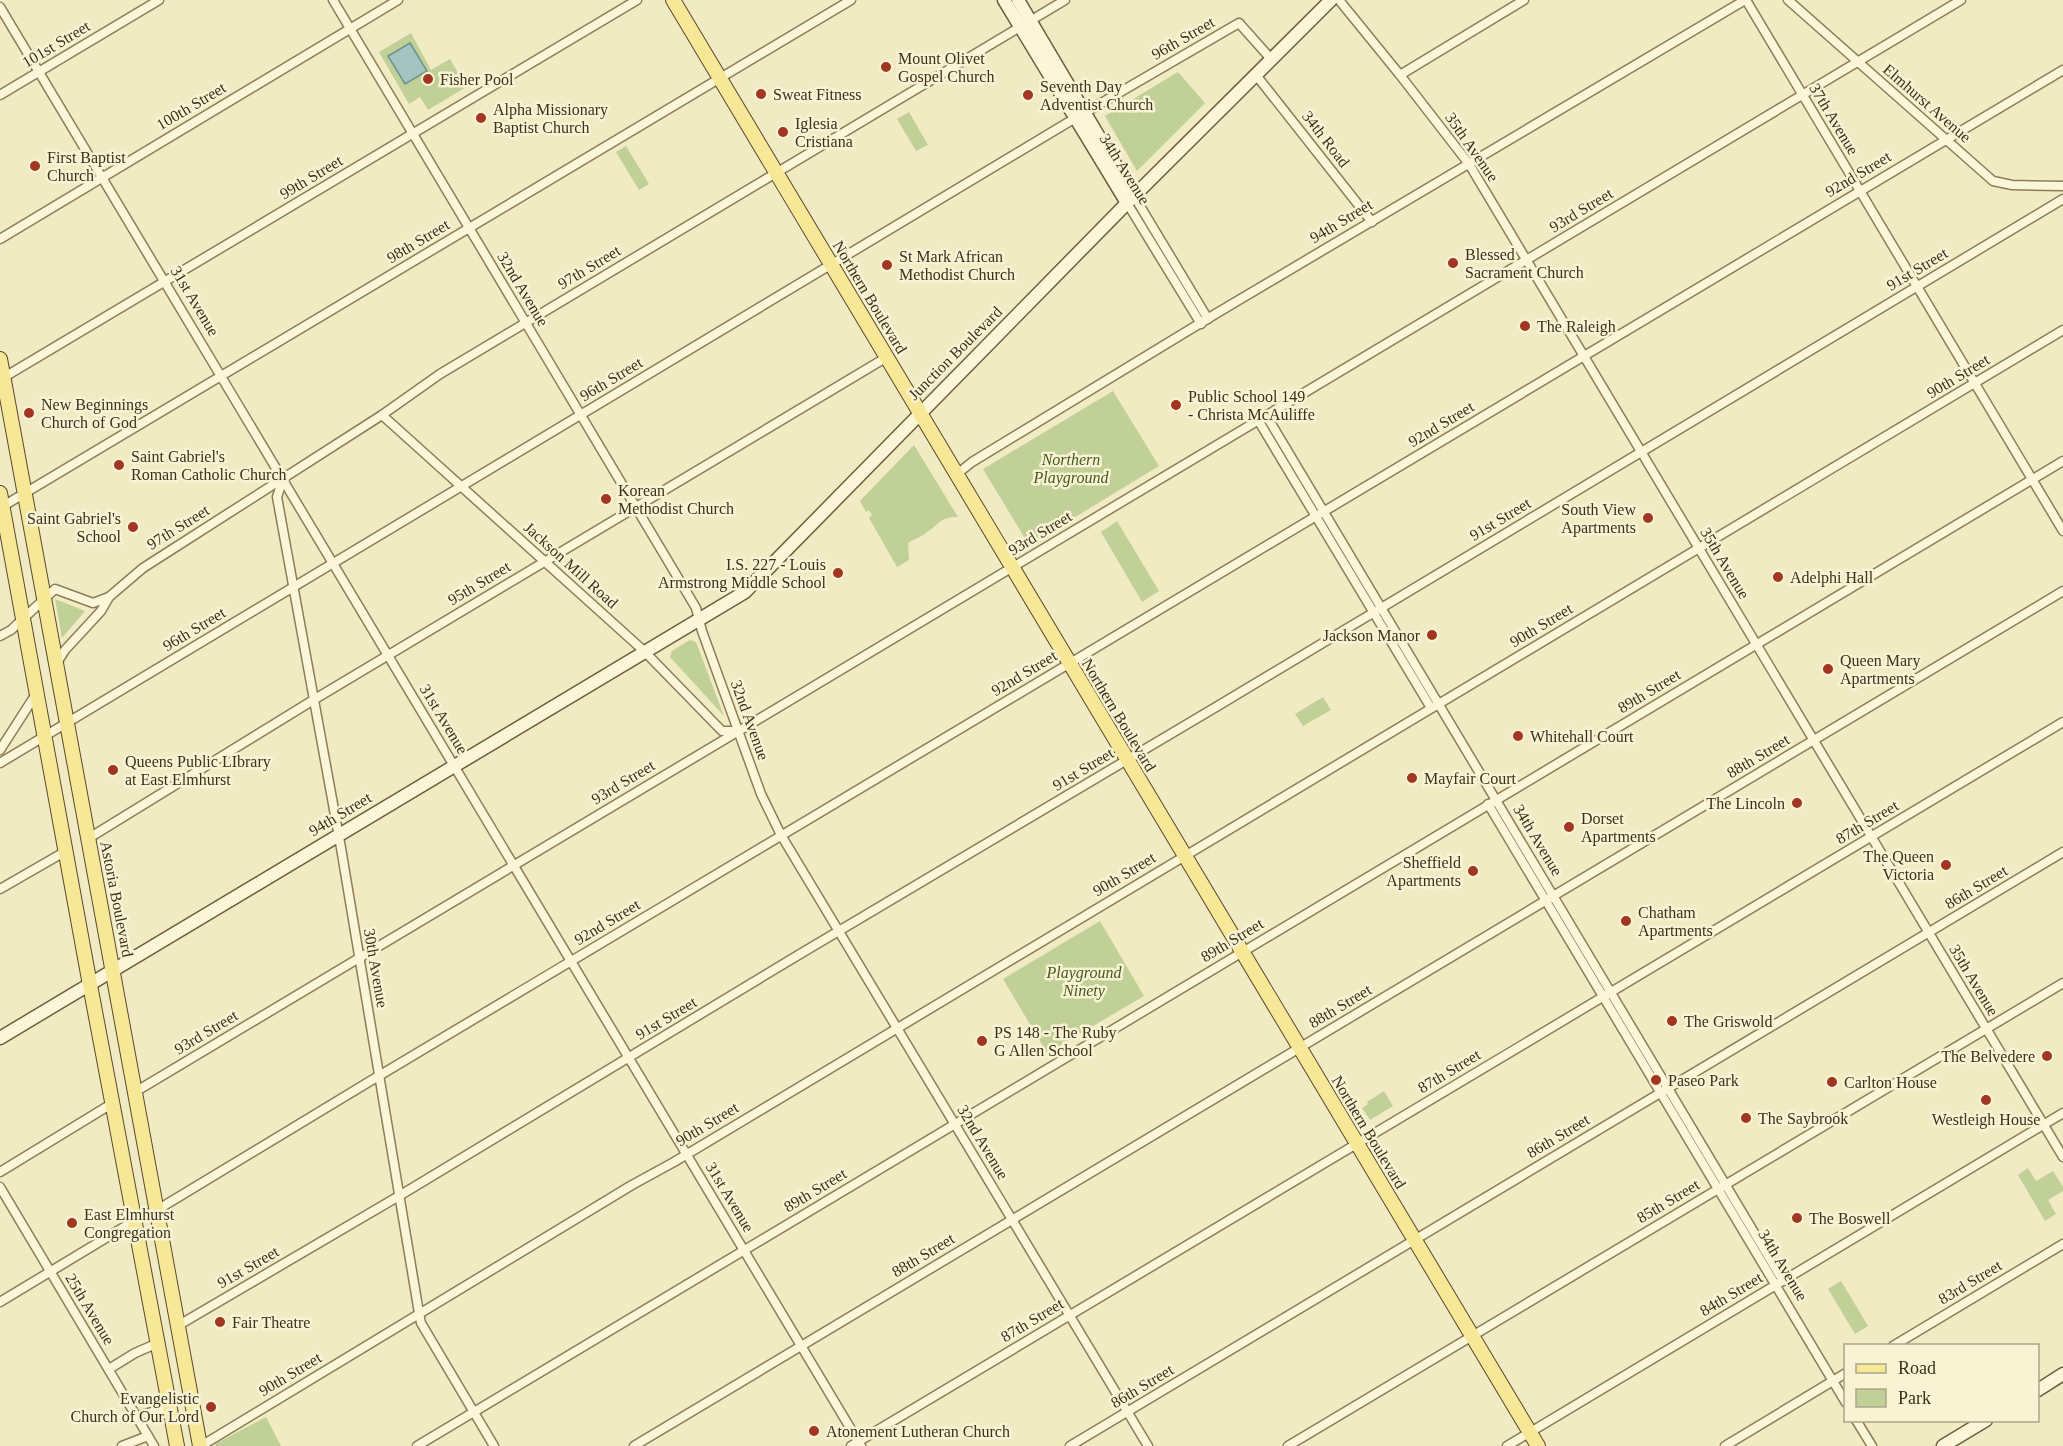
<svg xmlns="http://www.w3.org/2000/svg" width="2063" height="1446" font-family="'Times New Roman',serif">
<rect width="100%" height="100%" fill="#f1ebc3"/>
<!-- green -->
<g fill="#c1d096">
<path d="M411 33 431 70 450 59 466 87 428 110 420 97 409 104 379 52Z"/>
<path d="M1178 72 1205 103 1137 171 1105 116Z"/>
<path d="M909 112 928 145 916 151 897 119Z"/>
<path d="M626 146 649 184 639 190 616 152Z"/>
<path d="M1113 391 1159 466 1029 545 983 469Z"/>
<path d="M914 445 958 517C939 517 940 524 926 533 921 537 914 539 908 543L909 560 897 567 869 518 872 515 869 510 866 512 860 501Z"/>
<path d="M1117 521 1159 591 1142 602 1101 532Z"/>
<path d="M55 599 85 611 62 638Z"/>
<path d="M690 640 696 642 724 716 670 657 672 651Z"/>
<path d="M1323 697 1331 710 1303 726 1295 714Z"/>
<path d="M1100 921 1144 996 1047 1053 1003 979Z"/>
<path d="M1384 1091 1393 1106 1370 1120 1362 1108 1368 1104 1367 1102Z"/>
<path d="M2028 1168 2036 1181 2053 1171 2063 1187V1191L2048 1200 2056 1214 2045 1221 2018 1175Z"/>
<path d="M1841 1281 1868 1326 1855 1334 1828 1289Z"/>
<path d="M266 1417 281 1446H216L215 1444Z"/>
</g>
<!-- water -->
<path fill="#a5c4c0" stroke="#6b938f" stroke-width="1.5" d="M410 43 427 71 405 84 388 56Z"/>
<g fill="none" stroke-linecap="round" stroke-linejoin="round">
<!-- street casing -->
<g stroke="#8d7d58" stroke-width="11">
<g id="street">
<path d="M333 0 696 608 702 631 761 794 781 835 1148 1446"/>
<path d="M1339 0 1400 75 1469 164 2063 1157"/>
<path d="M1746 0 2063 531"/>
<path d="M1788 0 1993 181 2012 185 2063 186"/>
<path d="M0 7 861 1446"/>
<path d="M1256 75 1372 222"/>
<path d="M1400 75 1524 0"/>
<path d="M0 95 159 0"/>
<path d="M1134 196 1208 319"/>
<path d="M1127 203 1201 324"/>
<path d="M0 239 398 0"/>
<path d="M1 379 637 0"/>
<path d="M382 415 644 651 722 731H738"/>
<path d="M1266 415 1783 1281"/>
<path d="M1258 420 1431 708"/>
<path d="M957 474 972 462 1217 313 1745 0"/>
<path d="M283 479 277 497 341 848 419 1313 421 1323 494 1446"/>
<path d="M0 508 851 0"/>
<path d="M0 636 11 630 55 589 93 603 109 597"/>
<path d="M57 663 65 650 101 611 109 597 143 568 382 415 440 374 1065 0"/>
<path d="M0 750 36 694"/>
<path d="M0 763 1067 123 1239 23 1271 59"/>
<path d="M1488 804 1846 1403"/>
<path d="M89 838 315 699 887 357"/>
<path d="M0 889 66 851"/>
<path d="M135 1092 1961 0"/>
<path d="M0 1172 113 1103"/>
<path d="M0 1187 154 1446"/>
<path d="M0 1302 134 1221 157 1210 367 1083 2063 70"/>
<path d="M179 1325 399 1196 800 954 1216 707 2063 199"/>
<path d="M1893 1346 2063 1244"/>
<path d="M109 1369 135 1353 158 1343"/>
<path d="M137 1416 170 1407"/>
<path d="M1856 1420 1872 1446"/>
<path d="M122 1446 148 1436"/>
<path d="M201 1446 632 1185 674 1162 2063 330"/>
<path d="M417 1446 2063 461"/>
<path d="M634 1446 2063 591"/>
<path d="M851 1446 2063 722"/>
<path d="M1070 1446 2063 852"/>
<path d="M1288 1446 2063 983"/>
<path d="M1507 1446 2063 1113"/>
<path d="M1725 1446 1846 1373"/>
</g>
</g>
<!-- secondary casing -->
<g stroke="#6f5d3b" stroke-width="15">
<g id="secondary">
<path d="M1004 0 1127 203"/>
<path d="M1018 0 1134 196"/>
<path d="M0 1038 745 592 1134 196 1331 0"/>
<path d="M2038 1390 2063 1374"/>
<path d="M1943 1446 1986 1420"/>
</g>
</g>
<!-- primary casing -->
<g stroke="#5b492d" stroke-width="16">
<g id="primary">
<path d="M673 0 1538 1446"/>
<path d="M0 359 200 1446"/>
<path d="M0 493 90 985 177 1446"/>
</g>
</g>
<!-- street -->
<use href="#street" stroke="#fbf6d7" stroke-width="8"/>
<!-- secondary -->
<use href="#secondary" stroke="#fbf6d7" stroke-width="12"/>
<!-- primary -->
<use href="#primary" stroke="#f7e898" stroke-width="14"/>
</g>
<!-- markers -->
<g fill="#a13623" stroke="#f8f3d3" stroke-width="2">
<circle cx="886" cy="67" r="6"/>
<circle cx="428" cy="79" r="6"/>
<circle cx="761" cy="94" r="6"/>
<circle cx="1028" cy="95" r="6"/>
<circle cx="481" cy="118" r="6"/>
<circle cx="783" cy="132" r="6"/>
<circle cx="35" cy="166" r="6"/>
<circle cx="1453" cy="263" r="6"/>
<circle cx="887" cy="265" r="6"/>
<circle cx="1525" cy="326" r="6"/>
<circle cx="1176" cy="405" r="6"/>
<circle cx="29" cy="413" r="6"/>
<circle cx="119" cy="465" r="6"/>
<circle cx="606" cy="499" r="6"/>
<circle cx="1648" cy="518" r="6"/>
<circle cx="133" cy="527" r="6"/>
<circle cx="838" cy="573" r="6"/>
<circle cx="1778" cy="577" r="6"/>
<circle cx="1432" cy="635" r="6"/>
<circle cx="1828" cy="669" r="6"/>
<circle cx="1518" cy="736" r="6"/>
<circle cx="113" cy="770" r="6"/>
<circle cx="1412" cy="778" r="6"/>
<circle cx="1797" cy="803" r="6"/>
<circle cx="1569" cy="827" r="6"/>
<circle cx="1946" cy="865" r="6"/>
<circle cx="1473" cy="871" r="6"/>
<circle cx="1626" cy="921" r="6"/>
<circle cx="1672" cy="1021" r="6"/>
<circle cx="982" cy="1041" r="6"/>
<circle cx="2047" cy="1056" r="6"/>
<circle cx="1656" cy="1080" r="6"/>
<circle cx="1832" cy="1082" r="6"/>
<circle cx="1986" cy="1100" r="6"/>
<circle cx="1746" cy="1118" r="6"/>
<circle cx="1797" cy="1218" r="6"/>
<circle cx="72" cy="1223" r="6"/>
<circle cx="220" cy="1322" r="6"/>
<circle cx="211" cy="1407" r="6"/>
<circle cx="814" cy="1431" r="6"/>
</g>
<g text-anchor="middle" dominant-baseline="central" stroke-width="5" stroke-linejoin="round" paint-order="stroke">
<!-- street labels -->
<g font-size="16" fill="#3c311d" stroke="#f8f3d3">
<text transform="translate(1183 38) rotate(-30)">96th Street</text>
<text transform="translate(56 44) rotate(-31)">101st Street</text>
<text transform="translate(1927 103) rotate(41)">Elmhurst Avenue</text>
<text transform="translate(191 106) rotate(-31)">100th Street</text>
<text transform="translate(1834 119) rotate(59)">37th Avenue</text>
<text transform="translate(1326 139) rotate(52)">34th Road</text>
<text transform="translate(1472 147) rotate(55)">35th Avenue</text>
<text transform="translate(1125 169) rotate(58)">34th Avenue</text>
<text transform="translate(1858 174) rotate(-31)">92nd Street</text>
<text transform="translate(311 177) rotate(-31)">99th Street</text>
<text transform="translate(1581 210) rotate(-31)">93rd Street</text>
<text transform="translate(1341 221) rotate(-31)">94th Street</text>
<text transform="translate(418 241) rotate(-31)">98th Street</text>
<text transform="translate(589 267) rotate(-31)">97th Street</text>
<text transform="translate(1917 269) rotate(-31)">91st Street</text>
<text transform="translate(523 289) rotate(59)">32nd Avenue</text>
<text transform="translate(870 297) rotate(59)">Northern Boulevard</text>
<text transform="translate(195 301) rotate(59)">31st Avenue</text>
<text transform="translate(955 353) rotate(-45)">Junction Boulevard</text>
<text transform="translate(1958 376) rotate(-31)">90th Street</text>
<text transform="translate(611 379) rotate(-31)">96th Street</text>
<text transform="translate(1441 424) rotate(-31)">92nd Street</text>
<text transform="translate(1500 519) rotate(-31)">91st Street</text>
<text transform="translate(178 527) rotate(-32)">97th Street</text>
<text transform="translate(1040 533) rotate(-31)">93rd Street</text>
<text transform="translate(1725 563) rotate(59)">35th Avenue</text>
<text transform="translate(571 565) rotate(42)">Jackson Mill Road</text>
<text transform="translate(479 583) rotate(-31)">95th Street</text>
<text transform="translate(1541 625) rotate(-31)">90th Street</text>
<text transform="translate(194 629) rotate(-31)">96th Street</text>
<text transform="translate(1024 673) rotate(-31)">92nd Street</text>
<text transform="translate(1649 691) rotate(-31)">89th Street</text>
<text transform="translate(1119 715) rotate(59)">Northern Boulevard</text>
<text transform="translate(444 719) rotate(59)">31st Avenue</text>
<text transform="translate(750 720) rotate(70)">32nd Avenue</text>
<text transform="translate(1758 756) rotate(-31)">88th Street</text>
<text transform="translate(1083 769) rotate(-31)">91st Street</text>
<text transform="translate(623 782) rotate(-31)">93rd Street</text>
<text transform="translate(340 814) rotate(-31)">94th Street</text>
<text transform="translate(1867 822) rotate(-31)">87th Street</text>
<text transform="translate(1538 840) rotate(59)">34th Avenue</text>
<text transform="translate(1124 874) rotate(-31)">90th Street</text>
<text transform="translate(1976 887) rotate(-31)">86th Street</text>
<text transform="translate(117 899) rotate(79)">Astoria Boulevard</text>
<text transform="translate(607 922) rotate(-31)">92nd Street</text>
<text transform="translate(1232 940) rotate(-31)">89th Street</text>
<text transform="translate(376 968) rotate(80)">30th Avenue</text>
<text transform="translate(1974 980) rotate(59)">35th Avenue</text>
<text transform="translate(1340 1006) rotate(-31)">88th Street</text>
<text transform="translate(666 1018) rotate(-31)">91st Street</text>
<text transform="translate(206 1032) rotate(-31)">93rd Street</text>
<text transform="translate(1449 1071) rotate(-31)">87th Street</text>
<text transform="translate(707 1124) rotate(-31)">90th Street</text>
<text transform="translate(1369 1132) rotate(59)">Northern Boulevard</text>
<text transform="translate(1558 1136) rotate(-31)">86th Street</text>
<text transform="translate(983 1142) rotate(59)">32nd Avenue</text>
<text transform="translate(815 1190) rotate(-31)">89th Street</text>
<text transform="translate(730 1197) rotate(59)">31st Avenue</text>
<text transform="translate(1668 1201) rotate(-31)">85th Street</text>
<text transform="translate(923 1255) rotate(-31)">88th Street</text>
<text transform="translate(1783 1265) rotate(59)">34th Avenue</text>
<text transform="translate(248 1267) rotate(-30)">91st Street</text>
<text transform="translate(1970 1282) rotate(-31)">83rd Street</text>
<text transform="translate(1731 1294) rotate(-31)">84th Street</text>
<text transform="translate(90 1309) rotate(59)">25th Avenue</text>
<text transform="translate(1032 1320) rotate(-31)">87th Street</text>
<text transform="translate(290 1374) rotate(-31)">90th Street</text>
<text transform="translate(1142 1386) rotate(-31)">86th Street</text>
</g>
<!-- poi labels -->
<g font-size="16" fill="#3c311d" stroke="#f8f3d3" text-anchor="start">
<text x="898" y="58">Mount Olivet<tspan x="898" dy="18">Gospel Church</tspan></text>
<text x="440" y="79">Fisher Pool</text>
<text x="1040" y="86">Seventh Day<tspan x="1040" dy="18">Adventist Church</tspan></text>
<text x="773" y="94">Sweat Fitness</text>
<text x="493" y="109">Alpha Missionary<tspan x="493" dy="18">Baptist Church</tspan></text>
<text x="795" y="123">Iglesia<tspan x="795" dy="18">Cristiana</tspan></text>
<text x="47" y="157">First Baptist<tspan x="47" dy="18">Church</tspan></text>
<text x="1465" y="254">Blessed<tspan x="1465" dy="18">Sacrament Church</tspan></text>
<text x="899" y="256">St Mark African<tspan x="899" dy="18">Methodist Church</tspan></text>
<text x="1537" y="326">The Raleigh</text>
<text x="1188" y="396">Public School 149<tspan x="1188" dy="18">- Christa McAuliffe</tspan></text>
<text x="41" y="404">New Beginnings<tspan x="41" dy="18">Church of God</tspan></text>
<text x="131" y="456">Saint Gabriel's<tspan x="131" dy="18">Roman Catholic Church</tspan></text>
<text x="618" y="490">Korean<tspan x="618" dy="18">Methodist Church</tspan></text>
<text x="1636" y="509" text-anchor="end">South View<tspan x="1636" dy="18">Apartments</tspan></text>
<text x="121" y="518" text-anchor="end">Saint Gabriel's<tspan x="121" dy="18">School</tspan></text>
<text x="826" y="564" text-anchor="end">I.S. 227 - Louis<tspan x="826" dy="18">Armstrong Middle School</tspan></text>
<text x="1790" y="577">Adelphi Hall</text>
<text x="1420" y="635" text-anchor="end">Jackson Manor</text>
<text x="1840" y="660">Queen Mary<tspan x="1840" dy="18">Apartments</tspan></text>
<text x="1530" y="736">Whitehall Court</text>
<text x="125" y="761">Queens Public LIbrary<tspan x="125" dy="18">at East Elmhurst</tspan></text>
<text x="1424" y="778">Mayfair Court</text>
<text x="1785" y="803" text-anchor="end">The Lincoln</text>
<text x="1581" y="818">Dorset<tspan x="1581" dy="18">Apartments</tspan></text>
<text x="1934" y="856" text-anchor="end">The Queen<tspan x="1934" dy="18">Victoria</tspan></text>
<text x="1461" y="862" text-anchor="end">Sheffield<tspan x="1461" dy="18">Apartments</tspan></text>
<text x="1638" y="912">Chatham<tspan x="1638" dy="18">Apartments</tspan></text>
<text x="1684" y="1021">The Griswold</text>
<text x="994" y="1032">PS 148 - The Ruby<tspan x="994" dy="18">G Allen School</tspan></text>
<text x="2035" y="1056" text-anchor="end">The Belvedere</text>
<text x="1668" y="1080">Paseo Park</text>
<text x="1844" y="1082">Carlton House</text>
<text x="1758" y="1118">The Saybrook</text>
<text x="1986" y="1119" text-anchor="middle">Westleigh House</text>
<text x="84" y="1214">East Elmhurst<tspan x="84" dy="18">Congregation</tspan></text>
<text x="1809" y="1218">The Boswell</text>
<text x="232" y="1322">Fair Theatre</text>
<text x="199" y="1398" text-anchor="end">Evangelistic<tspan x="199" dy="18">Church of Our Lord</tspan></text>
<text x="826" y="1431">Atonement Lutheran Church</text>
</g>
<!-- park labels -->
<g font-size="16" font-style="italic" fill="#435a22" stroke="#f8f3d3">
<text x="1071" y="459">Northern<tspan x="1071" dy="18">Playground</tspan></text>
<text x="1084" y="972">Playground<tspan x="1084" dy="18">Ninety</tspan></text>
</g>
</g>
<!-- legend -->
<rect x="1844" y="1344" width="195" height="78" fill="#f8f3d3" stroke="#ada58a" stroke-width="1.5"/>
<rect x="1856" y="1364" width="30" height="9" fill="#f7e898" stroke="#ada58a" stroke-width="1.5"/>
<text x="1898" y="1374" font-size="18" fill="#3c311d">Road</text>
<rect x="1856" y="1389" width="30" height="18" fill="#c1d096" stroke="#ada58a" stroke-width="1.5"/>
<text x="1898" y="1404" font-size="18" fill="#3c311d">Park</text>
</svg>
